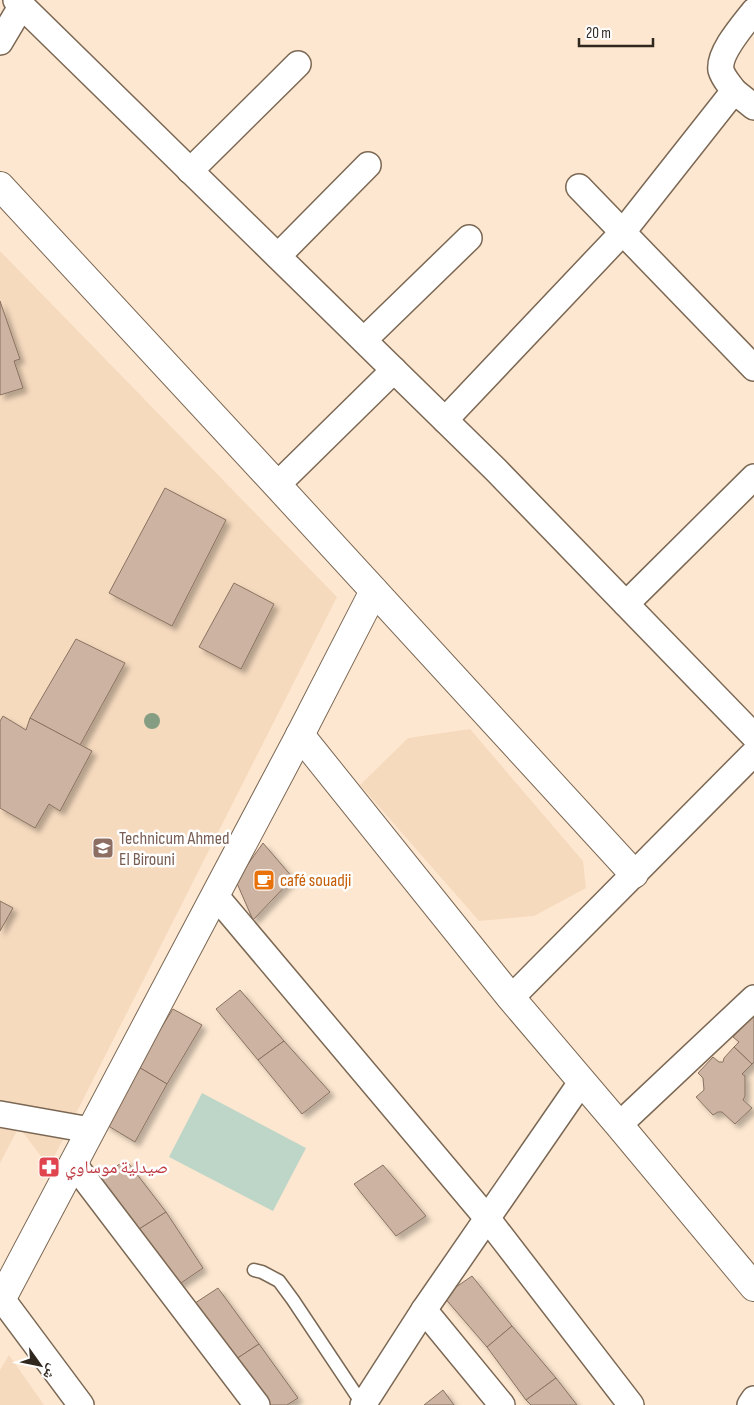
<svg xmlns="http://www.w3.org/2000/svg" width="754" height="1405" font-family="'Sofia Sans Condensed','Noto Naskh Arabic',sans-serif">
<defs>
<filter id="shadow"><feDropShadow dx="4.5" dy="4.5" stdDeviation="2.5" flood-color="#0004"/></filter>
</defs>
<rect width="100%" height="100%" fill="#fde7d0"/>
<!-- built -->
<g fill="#f6dabe">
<path d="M0 251 337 597 49 1167 19 1127 0 1163Z"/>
<path d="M470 729 583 861 586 888 534 916 479 921 360 785 408 738Z"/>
<path d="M9 1355 44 1405H0V1370Z"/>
</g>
<!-- green -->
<path fill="#bed6c7" d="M202 1093 306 1148 273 1211 169 1157Z"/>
<!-- building -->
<g fill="#cdb3a1" stroke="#897261" filter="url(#shadow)">
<path d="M0 301 20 359 14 361 23 388 0 395Z"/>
<path d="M165 488 226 520 172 626 109 593Z"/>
<path d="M234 583 274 604 241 669 199 647Z"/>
<path d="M76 639 125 663 80 745 30 718Z"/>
<path d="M3 716 26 730 30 718 92 751 60 811 49 804 35 828 0 808V721Z"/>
<path d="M263 843 293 878 253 920 236 881Z"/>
<path d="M0 901 13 908 0 931Z"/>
<path d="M240 990 284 1041 258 1060 216 1009Z"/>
<path d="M173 1009 202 1025 167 1084 137 1066Z"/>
<path d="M754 1015V1062L752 1064 734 1047 739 1042 733 1037Z"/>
<path d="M284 1041 330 1092 302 1114 258 1060Z"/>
<path d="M734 1047 752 1064 742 1074 745 1076V1096L743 1100 752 1108 735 1124 722 1112H718L713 1115 696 1097 704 1090 703 1078 698 1073 713 1057 719 1062H723L724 1058Z"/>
<path d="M137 1066 167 1084 135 1142 105 1124Z"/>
<path d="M126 1160 166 1212 136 1231 98 1178Z"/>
<path d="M383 1165 426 1216 396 1236 354 1184Z"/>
<path d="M166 1212 203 1268 175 1287 136 1231Z"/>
<path d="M472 1276 512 1326 487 1347 443 1296Z"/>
<path d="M218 1288 259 1344 230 1363 189 1307Z"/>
<path d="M512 1326 556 1378 526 1400 487 1347Z"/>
<path d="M259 1344 298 1398 287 1405H261L230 1363Z"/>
<path d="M556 1378 577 1405H531L526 1400Z"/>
<path d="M443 1390 454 1405H424Z"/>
</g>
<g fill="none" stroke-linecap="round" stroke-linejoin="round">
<!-- service casing -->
<g stroke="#7b6854" stroke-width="15">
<path id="service" d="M254 1270 262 1272 279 1281 293 1300 363 1405"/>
</g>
<!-- minor casing -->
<g stroke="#7b6854" stroke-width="28">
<g id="minor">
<path d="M16 0 496 470 754 736"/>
<path d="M0 42 22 5"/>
<path d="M734 91 754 107"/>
<path d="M190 171 298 64"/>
<path d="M579 187 754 368"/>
<path d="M278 256 368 165"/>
<path d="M364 340 469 238"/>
<path d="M445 420 622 233 734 91C730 85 723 78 721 70 718 53 744 24 754 11"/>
<path d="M277 485 394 370"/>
<path d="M626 604 754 477"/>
<path d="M215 895 487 1218 631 1405"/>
<path d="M511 998 754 753"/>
<path d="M0 1114 90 1130"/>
<path d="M619 1125 754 998"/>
<path d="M73 1163 257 1405"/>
<path d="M2 1299 81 1405"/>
<path d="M424 1310 502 1405"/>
<path d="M363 1405 424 1310 582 1081"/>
<path d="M750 1405 754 1399"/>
</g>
</g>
<!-- tertiary casing -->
<g stroke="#7b6854" stroke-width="30">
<g id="tertiary">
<path d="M0 186 277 485 634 874"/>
<path d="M300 735 511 998 619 1125 754 1287"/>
<path d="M0 1302 300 735 374 591"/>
</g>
</g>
<!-- service -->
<use href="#service" stroke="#fff" stroke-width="12"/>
<!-- minor -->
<use href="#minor" stroke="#fff" stroke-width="25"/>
<!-- tertiary -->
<use href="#tertiary" stroke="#fff" stroke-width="28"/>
</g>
<!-- trees -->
<circle fill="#859d82" cx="152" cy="721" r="8"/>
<!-- icons -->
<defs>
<g id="school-square" transform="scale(1.125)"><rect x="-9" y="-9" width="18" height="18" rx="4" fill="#8d6e63" stroke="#fff"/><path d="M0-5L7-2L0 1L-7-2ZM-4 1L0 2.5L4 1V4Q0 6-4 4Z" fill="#fff"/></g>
<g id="cafe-square" transform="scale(1.125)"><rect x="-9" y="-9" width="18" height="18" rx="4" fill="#e8710a" stroke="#fff"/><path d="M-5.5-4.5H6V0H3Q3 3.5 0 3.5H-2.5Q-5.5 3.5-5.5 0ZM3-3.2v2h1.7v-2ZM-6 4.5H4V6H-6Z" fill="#fff"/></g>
<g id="pharmacy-square" transform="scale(1.125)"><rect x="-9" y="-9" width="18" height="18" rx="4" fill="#e0444e" stroke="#fff"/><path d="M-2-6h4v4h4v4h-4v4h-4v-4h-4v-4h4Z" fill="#fff"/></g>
</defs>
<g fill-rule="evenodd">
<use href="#school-square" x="103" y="848"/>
<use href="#cafe-square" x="264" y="880"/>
<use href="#pharmacy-square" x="49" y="1167"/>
</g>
<g text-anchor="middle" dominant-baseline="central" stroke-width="5" stroke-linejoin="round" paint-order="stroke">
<!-- education labels -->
<g font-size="18" fill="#785e54" stroke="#fff" text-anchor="start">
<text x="119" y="838">Technicum Ahmed<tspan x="119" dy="21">El Birouni</tspan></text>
</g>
<!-- food labels -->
<g font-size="18" fill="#c56008" stroke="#fff" text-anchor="start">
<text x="280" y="880">café souadji</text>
</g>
<!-- health labels -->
<g font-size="18" fill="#be3a42" stroke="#fff" text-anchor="start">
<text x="65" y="1167">صيدلية موساوي</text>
</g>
</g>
<!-- north arrow -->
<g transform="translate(40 1365) rotate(123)" stroke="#ffffff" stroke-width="4" paint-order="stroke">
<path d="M0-4L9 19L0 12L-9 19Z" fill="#30271f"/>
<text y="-8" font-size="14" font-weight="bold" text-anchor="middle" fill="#30271f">ش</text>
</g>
<!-- scale -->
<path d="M579 38v8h74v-8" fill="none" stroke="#30271f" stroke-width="2.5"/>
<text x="586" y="38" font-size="15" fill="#30271f" stroke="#ffffff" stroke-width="4" paint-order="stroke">20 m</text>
</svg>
